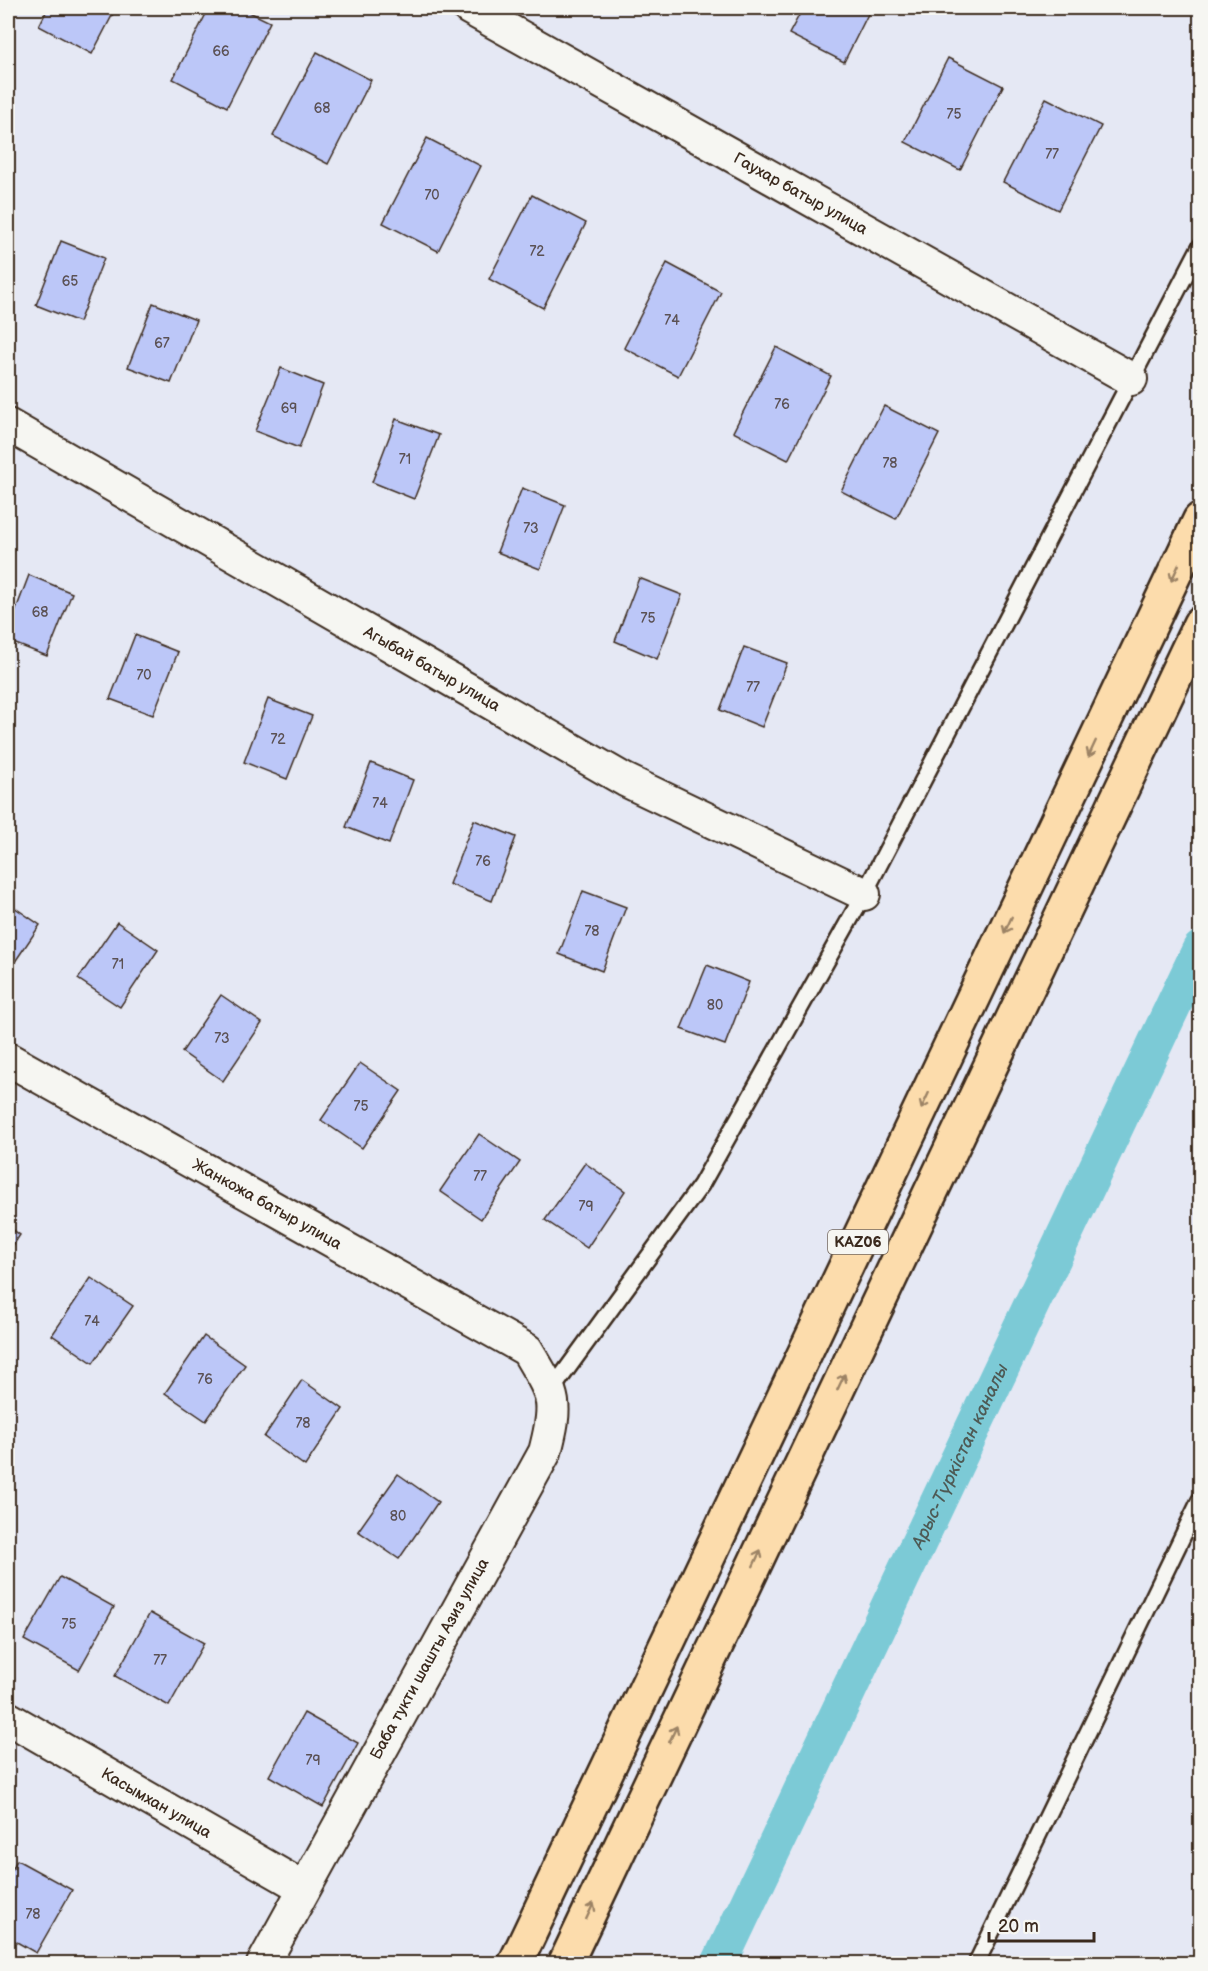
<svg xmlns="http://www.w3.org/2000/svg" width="1208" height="1971" font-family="'Balsamiq Sans',sans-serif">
<rect width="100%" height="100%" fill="#e5e8f4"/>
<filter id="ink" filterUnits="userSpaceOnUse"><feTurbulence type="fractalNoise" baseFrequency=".0167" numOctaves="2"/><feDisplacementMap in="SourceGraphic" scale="12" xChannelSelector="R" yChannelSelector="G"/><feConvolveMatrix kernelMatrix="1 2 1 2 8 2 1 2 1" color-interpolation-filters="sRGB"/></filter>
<g filter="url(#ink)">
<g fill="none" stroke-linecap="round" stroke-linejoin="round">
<!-- canal -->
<path stroke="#7bcad6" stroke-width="36" id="s1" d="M719 1964 1200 949"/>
</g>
<!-- building -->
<g fill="#bcc7f8" stroke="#3b2a1e" stroke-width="1.5">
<path d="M48 8H116L92 54 39 26Z"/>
<path d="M209 8H241L270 22 227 107 173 79Z"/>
<path d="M803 8H871L844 62 789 34Z"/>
<path d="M317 52 371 80 328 164 273 136Z"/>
<path d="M948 58 1003 86 960 170 905 142Z"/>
<path d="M1046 98 1101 126 1058 210 1003 182Z"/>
<path d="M427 138 481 166 438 251 383 223Z"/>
<path d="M532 195 586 223 543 308 489 279Z"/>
<path d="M61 241 104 258 79 322 36 305Z"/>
<path d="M667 263 721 292 678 376 624 348Z"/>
<path d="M153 303 196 320 171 383 128 367Z"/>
<path d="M776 347 831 376 788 460 733 432Z"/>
<path d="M281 368 323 385 299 448 255 431Z"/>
<path d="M884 406 939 434 896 519 841 491Z"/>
<path d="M396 419 439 435 414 499 372 482Z"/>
<path d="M522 488 565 505 540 569 497 552Z"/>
<path d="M29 575 72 593 47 656 8 641V631Z"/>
<path d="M639 578 682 595 657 659 615 641Z"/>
<path d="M135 635 178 652 153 715 110 699Z"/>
<path d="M744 647 787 663 762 727 720 710Z"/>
<path d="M268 699 312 716 287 779 244 762Z"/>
<path d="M371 763 413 780 389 844 346 827Z"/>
<path d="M474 820 516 837 492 901 449 884Z"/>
<path d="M583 891 626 907 602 971 559 954Z"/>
<path d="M8 903 40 925 8 972Z"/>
<path d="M117 922 158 950 120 1007 78 979Z"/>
<path d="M707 965 749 982 725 1045 681 1029Z"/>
<path d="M221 995 262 1023 223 1081 182 1052Z"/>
<path d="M360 1063 401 1091 362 1148 321 1120Z"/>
<path d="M479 1134 520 1162 481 1219 440 1191Z"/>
<path d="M585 1163 625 1191 587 1248 545 1220Z"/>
<path d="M8 1226 20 1235 8 1253Z"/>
<path d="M91 1278 133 1306 93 1363 52 1335Z"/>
<path d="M204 1336 245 1365 206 1421 165 1393Z"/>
<path d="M302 1380 343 1409 305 1466 264 1437Z"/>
<path d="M398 1474 438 1502 399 1559 358 1531Z"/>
<path d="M60 1577 114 1607 79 1670 24 1640Z"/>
<path d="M150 1613 204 1643 169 1706 115 1676Z"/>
<path d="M304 1713 358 1743 323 1807 269 1776Z"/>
<path d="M17 1860 72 1890 36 1953 8 1937V1878Z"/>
</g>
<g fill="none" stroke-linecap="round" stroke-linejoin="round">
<!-- service casing -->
<g stroke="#3b2a1e" stroke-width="20">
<g id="service">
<path d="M551 1391 701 1185 864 894 1200 247"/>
<path d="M976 1964 1200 1500"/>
</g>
</g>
<!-- minor casing -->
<g stroke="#3b2a1e" stroke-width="36">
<g id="minor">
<path id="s2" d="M469 8 1131 379"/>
<path id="s3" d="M8 425 625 780 864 894"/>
<path id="s4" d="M8 1059 527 1350C554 1396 559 1399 545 1452L263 1964"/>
<path id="s5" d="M8 1718 304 1888"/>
</g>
</g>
<!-- trunk casing -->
<g stroke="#3b2a1e" stroke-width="38">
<g id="trunk">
<path d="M515 1964 1200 520"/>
<path d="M565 1964 1200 624"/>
</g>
</g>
<!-- service -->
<use href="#service" stroke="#f6f6f2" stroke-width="15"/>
<!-- minor -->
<use href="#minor" stroke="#f6f6f2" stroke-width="32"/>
<!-- trunk -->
<use href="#trunk" stroke="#fcdcac" stroke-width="33"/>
</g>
<!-- one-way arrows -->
<defs><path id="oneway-shaft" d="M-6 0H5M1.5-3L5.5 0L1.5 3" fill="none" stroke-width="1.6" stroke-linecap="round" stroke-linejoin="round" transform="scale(1.5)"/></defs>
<g stroke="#9c8365">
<use href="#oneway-shaft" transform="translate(1175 573) rotate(115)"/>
<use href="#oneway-shaft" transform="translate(1092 749) rotate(115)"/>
<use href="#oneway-shaft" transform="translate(1008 925) rotate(115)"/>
<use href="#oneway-shaft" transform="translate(925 1101) rotate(115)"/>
<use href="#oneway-shaft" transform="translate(841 1382) rotate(-65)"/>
<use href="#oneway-shaft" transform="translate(757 1558) rotate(-65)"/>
<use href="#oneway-shaft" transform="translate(673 1734) rotate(-65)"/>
<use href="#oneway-shaft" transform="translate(590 1911) rotate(-65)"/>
</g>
</g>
<g text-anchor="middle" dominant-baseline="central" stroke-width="4.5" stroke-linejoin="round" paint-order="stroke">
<!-- number labels -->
<g font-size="14" fill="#5b5154">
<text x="221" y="51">66</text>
<text x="322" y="108">68</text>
<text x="954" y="114">75</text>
<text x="1052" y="154">77</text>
<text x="432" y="195">70</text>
<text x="537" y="251">72</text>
<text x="70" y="281">65</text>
<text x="672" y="320">74</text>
<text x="162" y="343">67</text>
<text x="782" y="404">76</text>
<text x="289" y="408">69</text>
<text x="405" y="459">71</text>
<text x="890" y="463">78</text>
<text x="531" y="528">73</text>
<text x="40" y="612">68</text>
<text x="648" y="618">75</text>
<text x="144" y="675">70</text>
<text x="753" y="687">77</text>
<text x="278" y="739">72</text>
<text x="380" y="803">74</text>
<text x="483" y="861">76</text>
<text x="592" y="931">78</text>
<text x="118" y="964">71</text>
<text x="715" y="1005">80</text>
<text x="222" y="1038">73</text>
<text x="361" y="1106">75</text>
<text x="480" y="1176">77</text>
<text x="586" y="1206">79</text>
<text x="92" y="1321">74</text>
<text x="205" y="1379">76</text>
<text x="303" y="1423">78</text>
<text x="398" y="1516">80</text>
<text x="69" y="1624">75</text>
<text x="160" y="1660">77</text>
<text x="313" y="1760">79</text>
<text x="33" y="1914">78</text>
</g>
<!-- shield labels -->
<rect fill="#f6f6f2" stroke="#73675e" stroke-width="1.5" x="828" y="1230" width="60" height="24" rx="4.5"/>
<g font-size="15" font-weight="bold" fill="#3b2a1e">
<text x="858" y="1242">KАZ06</text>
</g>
<!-- street labels -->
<g font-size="16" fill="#3b2a1e" stroke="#f6f6f2">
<text stroke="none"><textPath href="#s2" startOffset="380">Гаухар батыр улица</textPath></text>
<text stroke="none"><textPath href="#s3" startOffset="489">Агыбай батыр улица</textPath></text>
<text stroke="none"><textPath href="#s4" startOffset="297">Жанкожа батыр улица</textPath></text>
<text transform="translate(430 1659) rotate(-61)">Баба тукти шашты Азиз улица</text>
<text stroke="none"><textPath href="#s5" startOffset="171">Касымхан улица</textPath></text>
</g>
<!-- water labels -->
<g font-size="18" font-style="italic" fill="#4e5a55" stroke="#f6f6f2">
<text stroke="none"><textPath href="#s1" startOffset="562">Арыс-Түркістан каналы</textPath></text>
</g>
</g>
<!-- margin -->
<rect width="1208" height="1971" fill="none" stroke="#f6f6f2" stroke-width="30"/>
<rect x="15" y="15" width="1178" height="1941" fill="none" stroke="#3b2a1e" stroke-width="2" filter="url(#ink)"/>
<!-- scale -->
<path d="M989 1932v9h105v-9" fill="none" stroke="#3b2a1e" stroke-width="3"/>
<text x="998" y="1932" font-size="18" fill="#3b2a1e" stroke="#f6f6f2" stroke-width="4.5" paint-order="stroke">20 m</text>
</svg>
